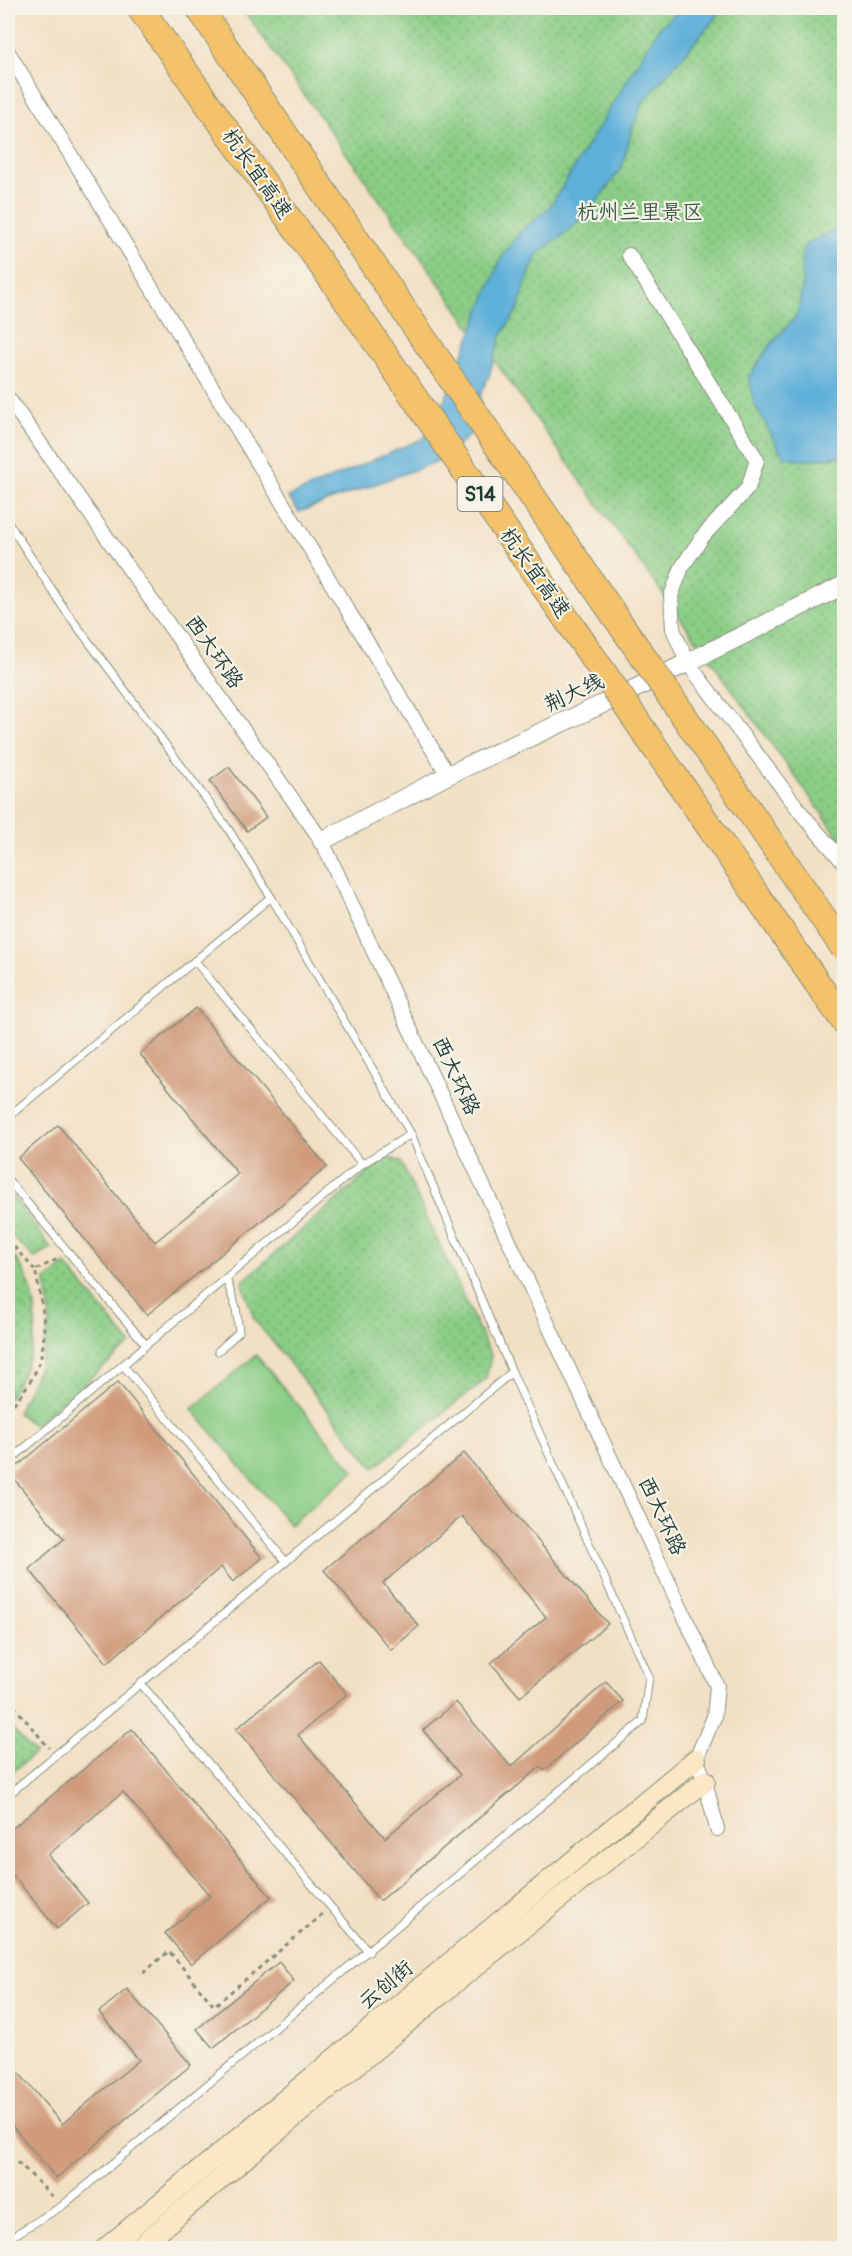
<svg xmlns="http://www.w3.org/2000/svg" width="852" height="2256" font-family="Pangolin,'LXGW WenKai TC',sans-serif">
<defs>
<pattern id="grass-dots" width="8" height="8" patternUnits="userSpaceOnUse" patternTransform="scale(1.5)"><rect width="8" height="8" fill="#8acd86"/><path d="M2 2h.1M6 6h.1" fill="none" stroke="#70a86e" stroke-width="1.8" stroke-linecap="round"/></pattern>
</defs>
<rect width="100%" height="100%" fill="#f7f3e8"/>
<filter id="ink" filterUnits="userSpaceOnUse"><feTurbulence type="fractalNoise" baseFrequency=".0167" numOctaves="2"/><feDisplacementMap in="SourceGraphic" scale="12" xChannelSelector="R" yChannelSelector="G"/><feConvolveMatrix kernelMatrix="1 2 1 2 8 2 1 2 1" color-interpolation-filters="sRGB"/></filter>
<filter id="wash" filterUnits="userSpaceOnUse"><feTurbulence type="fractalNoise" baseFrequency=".008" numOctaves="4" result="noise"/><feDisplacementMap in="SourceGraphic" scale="24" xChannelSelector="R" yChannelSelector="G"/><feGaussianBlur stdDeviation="1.35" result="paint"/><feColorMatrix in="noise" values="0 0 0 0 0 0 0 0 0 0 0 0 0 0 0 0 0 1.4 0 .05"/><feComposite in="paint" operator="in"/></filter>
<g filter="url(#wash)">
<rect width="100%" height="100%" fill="#f2e0c5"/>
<!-- grass -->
<g fill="url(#grass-dots)" stroke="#54855d" stroke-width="1.5">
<path d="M242 8H844V844L570 466Z"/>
<path d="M387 1156 401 1162 491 1356 486 1379 374 1468 254 1319 242 1282Z"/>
<path d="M8 1189 51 1248 35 1258 8 1233Z"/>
<path d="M8 1248C48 1297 42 1348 8 1399Z"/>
<path d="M65 1264 131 1344 34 1425 17 1413 40 1365 50 1321 46 1280Z"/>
<path d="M8 1725 35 1753 8 1776Z"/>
</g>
<!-- garden -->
<path fill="#8acd86" stroke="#54855d" stroke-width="1.5" d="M256 1355 354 1471 290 1525 192 1409Z"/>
<!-- water -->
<g fill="#5eb0d9" stroke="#3e7686" stroke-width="1.5">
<path d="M681 8H724L644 101 633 126 622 167 599 199 572 228 538 254 528 277 518 309 501 336 489 376 481 393 476 429 444 459 299 512 288 497 424 438 445 399 502 256 521 231 550 207 659 28Z"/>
<path d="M844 225V456L800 460 783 456 754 403 749 377 768 348 797 315 803 284 801 259 805 245Z"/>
</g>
<g id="blocks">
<!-- building -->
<g fill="#d09b7b">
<path d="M229 767 266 817 247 831 210 781Z"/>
<path d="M196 1008 327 1167 147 1315 18 1158 58 1125 155 1242 238 1174 140 1054Z"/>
<path d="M118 1382 262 1558 233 1582 221 1567 107 1663 29 1569 64 1539 9 1473Z"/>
<path d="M464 1453 608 1624 520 1697 491 1663 546 1617 462 1516 383 1583 419 1626 391 1650 324 1570Z"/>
<path d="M319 1660 347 1694 298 1735 385 1838 460 1775 423 1730 456 1702 511 1767 606 1682 623 1701 544 1771 540 1767 380 1901 236 1729Z"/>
<path d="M132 1729 271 1897 191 1964 165 1933 210 1896 123 1792 48 1855 88 1903 57 1929 8 1869V1832Z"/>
<path d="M279 1962 294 1981 213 2048 197 2029Z"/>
<path d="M127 1989 191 2065 56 2178 8 2121V2060L62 2124 139 2060 99 2012Z"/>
</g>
</g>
</g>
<g filter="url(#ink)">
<use href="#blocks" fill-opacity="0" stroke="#888e7c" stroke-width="1.5"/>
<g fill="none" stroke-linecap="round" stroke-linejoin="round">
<!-- service casing -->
<g stroke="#888e7c" stroke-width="9">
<g id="service">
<path d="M8 522 65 610 227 827 271 897 411 1134 512 1372"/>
<path d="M195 961 362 1164"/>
<path d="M8 1117 271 897"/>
<path d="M8 1180 146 1345 123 1365 286 1562"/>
<path d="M146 1345 362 1164 411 1134"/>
<path d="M218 1351 239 1332 236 1308 226 1278"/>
<path d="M8 1462 123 1365"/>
<path d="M141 1684 369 1952"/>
<path d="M8 1795 512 1372 649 1677 643 1721 62 2206 8 2239"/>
</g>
</g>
<!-- minor casing -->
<g stroke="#888e7c" stroke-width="16">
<g id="minor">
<path d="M8 52 448 775"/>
<path d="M629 255 757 460 748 488 703 536 682 567 671 596 673 629 687 662 802 814 844 863"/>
<path d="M8 398 322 841 717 1686 714 1717 696 1759 705 1781 717 1829"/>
</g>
</g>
<!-- tertiary casing -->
<g stroke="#888e7c" stroke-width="20">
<path id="tertiary" d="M322 841 448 775 620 696 844 585"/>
</g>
<!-- secondary casing -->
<g stroke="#888e7c" stroke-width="22">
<g id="secondary">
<path d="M106 2248 696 1759"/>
<path d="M138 2248 446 1990 705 1781"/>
</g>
</g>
<!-- motorway casing -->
<g stroke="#888e7c" stroke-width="28">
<path id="motorway" d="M817 983 844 1021"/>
</g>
<!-- path -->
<g stroke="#888e7c" stroke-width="3" stroke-dasharray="4.5 4.5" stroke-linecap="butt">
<path d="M8 1240 35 1270"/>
<path d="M8 1411C18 1398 30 1385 37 1368 50 1336 42 1302 35 1270L58 1259"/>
<path d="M8 1699 49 1748"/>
<path d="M143 1973 169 1951 214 2006 323 1914"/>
<path d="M8 2160 20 2164 54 2198"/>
</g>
<!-- service -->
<use href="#service" stroke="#fff" stroke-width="7"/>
<!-- minor -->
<use href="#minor" stroke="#fff" stroke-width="14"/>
<!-- tertiary -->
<use href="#tertiary" stroke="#fff" stroke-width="18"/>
<!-- secondary -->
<use href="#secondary" stroke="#fae7c3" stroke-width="20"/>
<!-- motorway -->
<use href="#motorway" stroke="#f3c26a" stroke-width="26"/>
<!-- motorway-bridge casing -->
<g stroke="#888e7c" stroke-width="28" stroke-linecap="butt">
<g id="motorway-bridge">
<path d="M140 8 376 342 817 983"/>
<path d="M199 8 412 322 844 948"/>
</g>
</g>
<!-- motorway-bridge -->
<use href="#motorway-bridge" stroke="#f3c26a" stroke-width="26"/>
</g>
</g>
<g text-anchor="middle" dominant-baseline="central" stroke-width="4.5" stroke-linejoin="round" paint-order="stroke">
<!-- shield labels -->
<rect fill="#f7f3e8" stroke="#60746a" stroke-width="1.5" x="457.5" y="477" width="45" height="34" rx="4.5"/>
<g font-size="20" font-weight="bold" fill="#1f3d34">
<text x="480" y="494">S14</text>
</g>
<!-- street labels -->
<g font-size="21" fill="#1f3d34" stroke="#f7f3e8">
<text transform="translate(257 174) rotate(55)">杭长宜高速</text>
<text transform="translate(535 573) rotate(55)">杭长宜高速</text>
<text transform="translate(214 652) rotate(55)">西大环路</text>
<text transform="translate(574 693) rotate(-25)">荆大线</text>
<text transform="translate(456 1076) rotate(65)">西大环路</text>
<text transform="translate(662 1516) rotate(65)">西大环路</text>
<text transform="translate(386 1985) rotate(-40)">云创街</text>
</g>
<!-- park labels -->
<g font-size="21" fill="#345a44" stroke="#f7f3e8">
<text x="640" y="212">杭州兰里景区</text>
</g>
</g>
<!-- margin -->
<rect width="852" height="2256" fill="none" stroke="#f7f3e8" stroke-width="30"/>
</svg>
